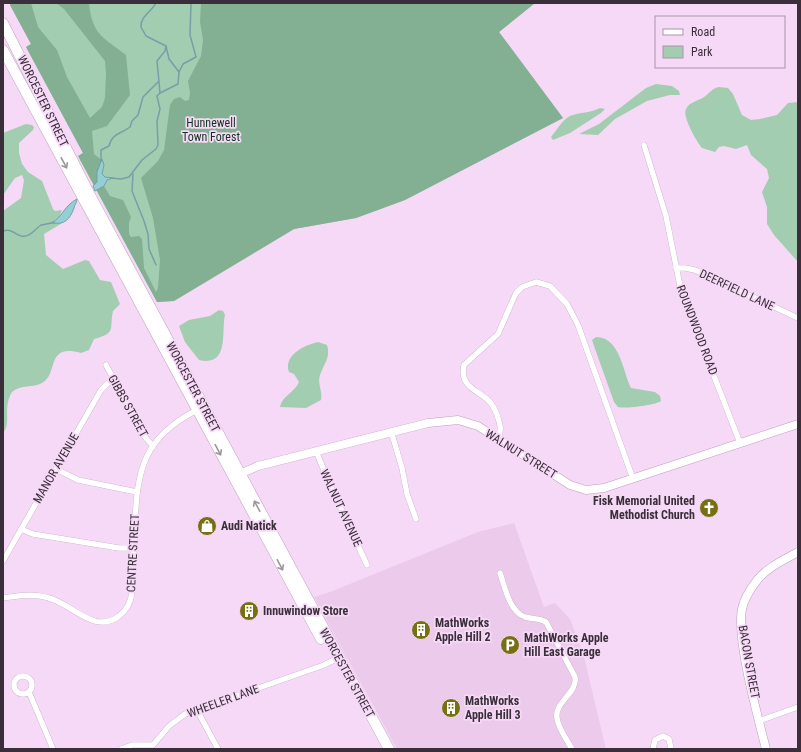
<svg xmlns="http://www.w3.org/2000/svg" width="801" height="752" font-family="'Roboto Condensed',sans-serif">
<rect width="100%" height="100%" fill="#f6d9f6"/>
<!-- built -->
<path fill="#eccaeb" d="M514 523 544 607 555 603 570 619 583 653 606 749H397L314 597 330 592 478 532Z"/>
<!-- green -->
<g fill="#a3cdb1">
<path d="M11 3H535L499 32 563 118 405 200 356 218 294 229 174 301 157 302 78 156 83 153 26 47 31 44 10 5Z"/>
<path d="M656 84 672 86 679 91 680 95H670L647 101 615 119 598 135 579 134 599 124 646 88Z"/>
<path d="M719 87 728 88 733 94 742 115 751 120 760 119 777 115 788 103 798 102V262L774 235 767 224V207L762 192 769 178 767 169 751 155 747 145 736 149 724 146 719 147 715 152 702 148C696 141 682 116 686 109 689 102 698 101 704 97 710 93 712 88 719 87Z"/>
<path d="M600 108 605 109 601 113 570 133 553 140 551 137C557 130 562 120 570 116 580 112 591 113 600 108Z"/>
<path d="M26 124 32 125 34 127 33 130 19 143V153L22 164 28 172 42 181 53 209 55 211 62 210 59 218 53 223 64 222 44 234 46 255 63 269 85 260 89 261 100 280 111 282 120 304 113 311C109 329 117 333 94 339L89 350 81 353C45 343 59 374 42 383 33 388 21 384 12 392 2 408 12 423 3 433V211L21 198 24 180 22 175 15 178 3 195V133Z"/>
<path d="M219 310 223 311 225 315C221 331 230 367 199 360L185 342 179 326 189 320 210 316Z"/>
<path d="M596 337C620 337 623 372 631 388L655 392 660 396 661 401C656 405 625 409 618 407L614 402 594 346 592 340Z"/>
<path d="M318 342 327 345C331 357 324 364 320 375 317 383 323 392 321 400L306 408 280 407C282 396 295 392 299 382L294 374 289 372C283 355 305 345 318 342Z"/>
</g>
<!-- forest -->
<path fill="#83af92" d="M11 3H31L38 27 57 50 67 77 90 118 102 107 105 98 106 74 105 61 64 9 56 3H89C92 35 103 37 126 55L130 95 107 126 92 131 94 154 103 161 102 174 105 177 113 178 107 180 104 186 110 196 123 200 131 217 129 223V234L131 237 139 236 142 239 144 268 156 292 158 288 160 260 153 218 141 178 158 161 164 150 170 105 174 99 180 97 185 101 189 100 190 93 188 81 201 56 203 40 200 22 201 3H535L499 32 563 118 405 200 356 218 294 229 174 301 157 302 78 156 83 153 26 47 31 44 10 5Z"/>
<!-- water -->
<g fill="#92d0d6" stroke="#779fa7">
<path d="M102 159 104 165 102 174 105 177 113 178 107 180 104 186 95 191 93 186 97 182V172Z"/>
<path d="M77 199C77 202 75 204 74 208 70 219 65 225 52 223 63 216 64 206 77 199Z"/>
</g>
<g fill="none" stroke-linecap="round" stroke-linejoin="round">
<!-- stream -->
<g stroke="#779fa7" stroke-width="1.5">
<path d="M179 72 183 64 196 57 190 35 191 3"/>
<path d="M160 93 157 61 165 51 166 46"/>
<path d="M101 161V150L109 146C112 133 121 134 130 127L132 121 138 115 143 97 158 82"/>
<path d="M133 174 132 191 144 221 148 234 149 249 156 265"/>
<path d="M111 178 121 179 129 177 142 160 156 149 158 145 157 121 160 109 157 96 160 93 178 84 179 72 169 59 166 46 146 36 141 27C140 17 151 12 156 3"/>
<path d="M3 231C12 228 13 234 21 236 30 238 35 229 41 225 45 224 49 224 54 222"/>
</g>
<!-- street casing -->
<g stroke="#bb9fbb" stroke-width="6">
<g id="street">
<path d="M644 145 666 216 681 291 740 443"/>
<path d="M676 268H685L695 270 798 318"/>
<path d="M106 365 145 437 153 446"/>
<path d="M391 431 402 468 407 494 416 519"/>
<path d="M498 439C501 432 501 427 499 421 497 414 494 406 489 401 478 390 459 387 464 365L498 334 516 293 522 287 536 282 550 286 567 304 578 325 633 479"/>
<path d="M316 451 330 485 367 565"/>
<path d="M56 469 78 480 137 492"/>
<path d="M21 529 33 534 119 548H134"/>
<path d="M3 561 101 390 113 378"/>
<path d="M500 573C505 587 509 611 525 617 532 619 540 618 546 622L575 677C578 693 554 702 557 718 558 728 567 740 572 749"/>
<path d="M3 598C18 596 34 593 49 598 72 604 95 635 119 616 127 610 131 602 132 592 133 569 134 547 135 524 137 469 144 437 197 410"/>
<circle cx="23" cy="685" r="9"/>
<path d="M29 692 53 749"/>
<path d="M197 710 218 749"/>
<path d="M759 721 798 707"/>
<path d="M121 749 132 745H153L169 726 185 714 324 665 334 660"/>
<path d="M653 749 655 740 663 736 669 739 671 749"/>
</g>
</g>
<!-- secondary casing -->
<g stroke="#bb9fbb" stroke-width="9">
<g id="secondary">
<path d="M240 474 258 466 428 423 458 420 478 426 570 485 586 490 604 488 798 424"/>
<path d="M766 749C758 717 736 639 742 609 744 598 751 588 758 579 768 567 784 560 798 552"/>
</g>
</g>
<!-- highway casing -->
<g stroke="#bb9fbb" stroke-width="11">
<g id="highway">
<path d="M3 23 91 197 389 749"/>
<path d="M3 50 321 639"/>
</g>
</g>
<!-- street -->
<use href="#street" stroke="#fff" stroke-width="5.5"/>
<!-- secondary -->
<use href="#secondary" stroke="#fff" stroke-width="8"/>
<!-- highway -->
<use href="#highway" stroke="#fff" stroke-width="10"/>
</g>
<!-- one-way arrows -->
<defs><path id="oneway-shaft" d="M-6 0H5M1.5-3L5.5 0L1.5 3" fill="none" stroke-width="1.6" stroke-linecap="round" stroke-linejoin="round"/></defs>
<g stroke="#9c969c">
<use href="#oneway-shaft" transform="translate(64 163) rotate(62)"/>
<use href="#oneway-shaft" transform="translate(218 450) rotate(62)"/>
<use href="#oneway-shaft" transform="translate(257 506) rotate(-118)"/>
<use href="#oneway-shaft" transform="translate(280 565) rotate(62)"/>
</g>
<!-- icons -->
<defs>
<g id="church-disc" transform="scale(1)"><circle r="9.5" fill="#777011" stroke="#f6d9f6"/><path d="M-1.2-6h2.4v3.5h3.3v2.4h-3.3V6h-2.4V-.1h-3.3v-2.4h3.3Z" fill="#fff"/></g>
<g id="shop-disc" transform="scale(1)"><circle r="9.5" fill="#777011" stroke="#f6d9f6"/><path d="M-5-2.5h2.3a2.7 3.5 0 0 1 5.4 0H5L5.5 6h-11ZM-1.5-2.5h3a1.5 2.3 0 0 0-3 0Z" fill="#fff"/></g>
<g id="building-disc" transform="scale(1)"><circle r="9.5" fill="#777011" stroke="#f6d9f6"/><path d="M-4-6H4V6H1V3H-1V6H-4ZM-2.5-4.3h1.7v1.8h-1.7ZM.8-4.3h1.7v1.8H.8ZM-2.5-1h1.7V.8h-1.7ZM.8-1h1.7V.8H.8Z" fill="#fff"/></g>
<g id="parking-disc" transform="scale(1)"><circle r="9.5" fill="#777011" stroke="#f6d9f6"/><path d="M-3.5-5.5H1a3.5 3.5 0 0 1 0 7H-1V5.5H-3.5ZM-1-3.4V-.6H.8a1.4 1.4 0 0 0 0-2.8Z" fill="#fff"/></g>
</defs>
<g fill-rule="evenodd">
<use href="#church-disc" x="709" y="508"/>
<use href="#shop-disc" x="207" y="526"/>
<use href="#building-disc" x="249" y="611"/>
<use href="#building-disc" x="421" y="630"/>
<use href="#parking-disc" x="510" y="645"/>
<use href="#building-disc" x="451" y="708"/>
</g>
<g text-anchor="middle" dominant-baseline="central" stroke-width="3.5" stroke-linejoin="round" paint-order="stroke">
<!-- street labels -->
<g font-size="12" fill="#392e39" stroke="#f6d9f6">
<text transform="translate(43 101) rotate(64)">WORCESTER STREET</text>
<text transform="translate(737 290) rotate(25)">DEERFIELD LANE</text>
<text transform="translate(697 330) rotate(69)">ROUNDWOOD ROAD</text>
<text transform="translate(193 387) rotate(62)">WORCESTER STREET</text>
<text transform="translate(128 406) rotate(61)">GIBBS STREET</text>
<text transform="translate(521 454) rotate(32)">WALNUT STREET</text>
<text transform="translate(56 468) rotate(-60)">MANOR AVENUE</text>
<text transform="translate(341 508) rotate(65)">WALNUT AVENUE</text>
<text transform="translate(133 553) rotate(-87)">CENTRE STREET</text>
<text transform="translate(749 662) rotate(80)">BACON STREET</text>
<text transform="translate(347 673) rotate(61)">WORCESTER STREET</text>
<text transform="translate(223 701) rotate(-20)">WHEELER LANE</text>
</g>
<!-- park labels -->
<g font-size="12" fill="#0f331f" stroke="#f6d9f6">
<text x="211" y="123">Hunnewell<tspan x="211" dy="14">Town Forest</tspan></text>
</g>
<!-- poi labels -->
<g font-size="12" font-weight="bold" fill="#392e39" stroke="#f6d9f6" text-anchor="start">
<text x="695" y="501" text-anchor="end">Fisk Memorial United<tspan x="695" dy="14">Methodist Church</tspan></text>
<text x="221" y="526">Audi Natick</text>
<text x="263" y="611">Innuwindow Store</text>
<text x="435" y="623">MathWorks<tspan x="435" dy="14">Apple Hill 2</tspan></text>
<text x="524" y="638">MathWorks Apple<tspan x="524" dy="14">Hill East Garage</tspan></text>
<text x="465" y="701">MathWorks<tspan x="465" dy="14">Apple Hill 3</tspan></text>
</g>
</g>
<!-- border -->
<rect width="801" height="752" fill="none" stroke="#392e39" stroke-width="8"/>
<!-- legend -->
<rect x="655" y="16" width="130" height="52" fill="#f6d9f6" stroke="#aa95aa"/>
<rect x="663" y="29" width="20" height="6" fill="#ffffff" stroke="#aa95aa"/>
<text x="691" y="36" font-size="12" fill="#392e39">Road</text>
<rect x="663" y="46" width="20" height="12" fill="#a3cdb1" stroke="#aa95aa"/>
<text x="691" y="56" font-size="12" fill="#392e39">Park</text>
</svg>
